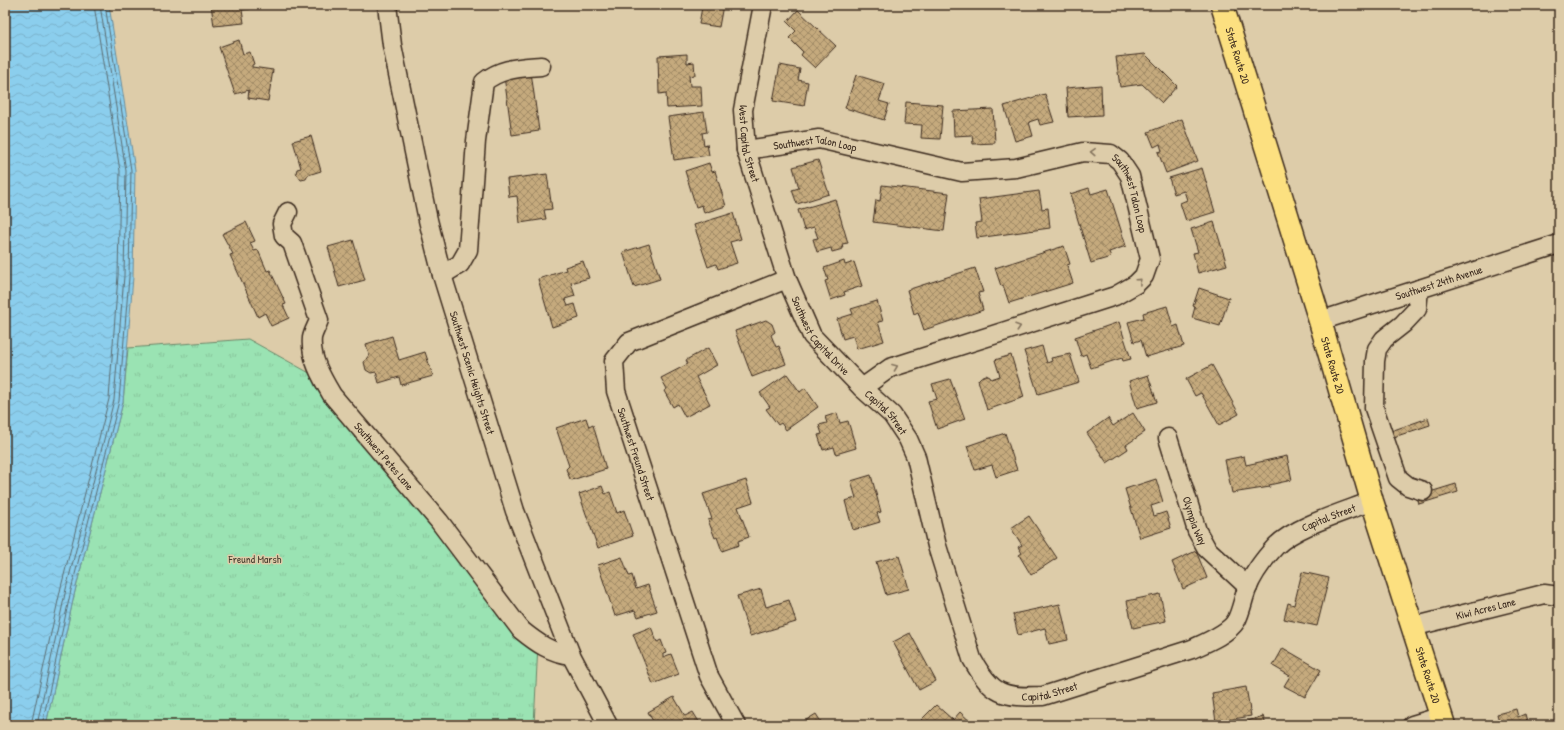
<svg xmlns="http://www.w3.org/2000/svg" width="1564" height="730" font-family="'Patrick Hand',sans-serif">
<defs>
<pattern id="grass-tufts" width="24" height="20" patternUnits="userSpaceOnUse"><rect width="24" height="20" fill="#9ae3b3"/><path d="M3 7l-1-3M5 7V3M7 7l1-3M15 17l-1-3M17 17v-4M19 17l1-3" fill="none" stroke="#86c39a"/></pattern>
<pattern id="water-waves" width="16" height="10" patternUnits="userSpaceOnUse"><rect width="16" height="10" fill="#8bceed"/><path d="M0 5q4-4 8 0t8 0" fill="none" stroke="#79b1cb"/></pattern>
<pattern id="building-cross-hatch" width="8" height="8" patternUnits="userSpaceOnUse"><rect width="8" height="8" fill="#c5aa7d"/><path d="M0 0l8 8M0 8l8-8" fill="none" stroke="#a18b66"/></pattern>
</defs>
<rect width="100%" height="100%" fill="#ddcca9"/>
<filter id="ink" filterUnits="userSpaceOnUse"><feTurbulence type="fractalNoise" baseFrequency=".025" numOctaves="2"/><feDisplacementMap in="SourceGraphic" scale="8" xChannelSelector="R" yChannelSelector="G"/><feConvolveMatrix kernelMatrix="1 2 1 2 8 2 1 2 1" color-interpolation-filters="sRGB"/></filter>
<g filter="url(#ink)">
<!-- grass -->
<path fill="url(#grass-tufts)" stroke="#6a8668" d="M248 339 324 381 538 644 534 725H46L75 591 123 402 128 348Z"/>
<!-- water -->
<path fill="url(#water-waves)" stroke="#6b8c9a" d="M5 5H109L135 170 133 277 123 402 75 591 46 725H5Z"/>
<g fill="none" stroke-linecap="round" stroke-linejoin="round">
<!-- shore -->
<g stroke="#5b6c71" stroke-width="1">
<path d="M31 725 61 587 109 399 118 276 120 171 94 5"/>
<path d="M37 725 66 589 114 400 124 276 126 171 100 5"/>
<path d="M42 725 71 590 119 401 129 277 131 170 105 5"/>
</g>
</g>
<!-- building -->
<g fill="url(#building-cross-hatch)" stroke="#3b2a1e">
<path d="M211 5H249L250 9 242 10 244 23 214 26Z"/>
<path d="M693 5H723L719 27 699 24 702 7Z"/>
<path d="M798 10 836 46 815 68 801 55 803 52 789 38 796 31 787 22Z"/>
<path d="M239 40 243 54 250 52 254 64 252 65V67L273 70 268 101 248 98 249 90 235 94 219 47Z"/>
<path d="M687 54V63L694 62 695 75 689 76 690 86H701L702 106 667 108 666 93 659 94 658 56Z"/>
<path d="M1145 54 1177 86 1162 103 1142 84 1120 87 1116 57Z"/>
<path d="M780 65 800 69 798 80 808 82 804 106 773 101Z"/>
<path d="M531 72 539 131 512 135 504 76Z"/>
<path d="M856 75 885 84 879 101 889 104 884 120 845 108Z"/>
<path d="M1101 85 1102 115 1068 117 1066 88Z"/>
<path d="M1045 94 1054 122 1040 125 1038 119 1029 122 1033 136 1015 141 1004 106Z"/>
<path d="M906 102 943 105 940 139 921 138 922 125 904 124Z"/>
<path d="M993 109 995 143 973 144 972 135 954 136 953 111Z"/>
<path d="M704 112 707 132 702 133 704 145 707 144 709 155 674 160 668 117Z"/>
<path d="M1182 119 1198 161 1166 173 1158 152 1162 151 1160 144 1154 147 1148 132Z"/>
<path d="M311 136 321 171 308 175 306 179 301 180 296 173 297 169 301 168 293 141Z"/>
<path d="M818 160 829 194 797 204 792 190 799 188 793 167Z"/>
<path d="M709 163 712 172 715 171 726 206 704 213 702 205 696 207 685 171Z"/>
<path d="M1202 168 1215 212 1186 221 1180 203 1187 200 1184 191 1174 194 1169 178Z"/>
<path d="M547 174 552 209 544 210 546 219 520 223 517 196 509 197 507 179Z"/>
<path d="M882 185 949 193 944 231 873 222 876 200 880 201Z"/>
<path d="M1089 188 1091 194 1108 189 1126 246 1109 252 1111 257 1091 263 1070 194Z"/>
<path d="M1039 191 1042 209 1048 208 1050 228 977 238 975 223 982 222 979 199Z"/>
<path d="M835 199 848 243 842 244 843 249 832 252 831 248 817 252 813 239 818 238 814 227 804 230 798 210Z"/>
<path d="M733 213 741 239 730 242 737 263 718 269 716 264 708 267 694 225Z"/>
<path d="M246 222 255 241 250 243 254 251 258 250 267 271 270 270 286 304 283 305 289 318 271 326 265 313 258 317 230 255 233 254 222 234Z"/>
<path d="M1214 222 1227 265 1198 273 1193 253 1198 252 1191 229Z"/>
<path d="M353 240 365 280 339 287 328 247Z"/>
<path d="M649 244 660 279 634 287 623 252Z"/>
<path d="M1064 246 1070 264 1067 265 1073 283 1009 303 1003 285 1001 286 995 268Z"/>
<path d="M583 261 589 278 571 283 575 296 565 299 568 306 575 304 579 318 552 327 538 279 566 270 565 267Z"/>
<path d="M844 261 845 265 854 262 862 286 844 292 845 295 831 300 825 281 828 280 824 268Z"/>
<path d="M975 268 983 292 978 293 983 310 924 330 918 312 914 314 907 290Z"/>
<path d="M1199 288 1229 298 1220 326 1192 318 1195 307 1193 306Z"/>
<path d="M877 301 883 321 878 322 884 341 857 349 853 336 843 339 837 319 853 314 851 309Z"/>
<path d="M1167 306 1173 327 1178 325 1184 346 1146 357 1141 340 1134 342 1128 322 1144 318 1143 313Z"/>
<path d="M766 320 772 324 775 332 771 335 776 347 779 346 786 364 752 377 735 331Z"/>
<path d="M1119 322 1131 359 1123 361 1122 358 1091 368 1086 354 1081 356 1075 337Z"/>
<path d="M392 336 399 360 425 352 433 376 401 385 399 377 379 383 376 372 371 373 366 370 364 362 369 355 366 344Z"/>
<path d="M1042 346 1047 363 1052 361 1051 358 1070 354 1079 382 1038 394 1024 351Z"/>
<path d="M708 348 717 365 696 377 710 404 685 417 678 404 673 407 664 391 667 389 661 378 688 364 686 360Z"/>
<path d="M1011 355 1024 397 987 410 978 380 981 377 986 375 990 377 991 379 1000 376 995 360Z"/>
<path d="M1212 365 1239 414 1219 425 1201 393 1195 396 1186 379Z"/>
<path d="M787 374 800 392 805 388 818 407 786 430 781 423 778 425 766 409 770 407 760 393Z"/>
<path d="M1148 375 1157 402 1137 408 1129 381Z"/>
<path d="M950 379 965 419 937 429 928 401 937 399 932 384Z"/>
<path d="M837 413 840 423 848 421 856 448 836 454 834 447 823 450 818 435 822 434 819 425 827 423 825 417Z"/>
<path d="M1133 413 1145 432 1126 445 1128 449 1107 463 1087 433 1108 418 1113 426Z"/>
<path d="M586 418 589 427 593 425 606 469 572 480 570 479 566 469 569 466 556 428Z"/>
<path d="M1428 418 1430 425 1394 437 1391 431Z"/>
<path d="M1005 433 1017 470 996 477 992 465 975 470 967 446Z"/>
<path d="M1244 456 1246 465 1287 456 1292 480 1269 485 1270 487 1232 493 1225 460Z"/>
<path d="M871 475 881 512 877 513 880 522 853 530 845 501 856 498 851 481Z"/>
<path d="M1156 479 1163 502 1151 506 1154 516 1166 512 1171 528 1140 538 1125 489Z"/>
<path d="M746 480 753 502 738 507 749 537 738 541 739 545 722 551 717 537 715 538 708 520 712 519 703 494Z"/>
<path d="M1456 484 1458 492 1419 504 1417 496Z"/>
<path d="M602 486 605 494 610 492 617 513 624 510 633 536 598 548 579 494Z"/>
<path d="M1029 516 1057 558 1031 575 1019 555 1022 553 1018 547 1022 545 1011 528Z"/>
<path d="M1196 551 1207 578 1183 589 1172 562Z"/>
<path d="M899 556 909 589 886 595 876 562Z"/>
<path d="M622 557 629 576 632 575 636 589 648 585 657 611 638 617 635 610 615 616 598 565Z"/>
<path d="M1302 572 1329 578 1317 626 1284 619 1288 603 1294 605Z"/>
<path d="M761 589 766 607 789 600 796 622 750 636 737 596Z"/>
<path d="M1160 594 1166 621 1133 628 1127 601Z"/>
<path d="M1060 604 1068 640 1049 644 1045 628 1018 635 1013 614Z"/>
<path d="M651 627 657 642 661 640 666 653 663 654V657L671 654 679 674 653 684 633 634Z"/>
<path d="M910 633 936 681 919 690 893 642Z"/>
<path d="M1283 648 1321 670 1305 697 1284 686 1290 676 1273 666Z"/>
<path d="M1246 687 1251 716 1216 722 1212 693Z"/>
<path d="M674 697 685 716 693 712 701 725H655L648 712Z"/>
<path d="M936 705 953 720 960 712 974 725H927L921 720Z"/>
<path d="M1516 709 1518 717 1525 714 1528 725H1500L1497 714Z"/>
<path d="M816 714 823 725H798Z"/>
<path d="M1263 716 1266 725H1246L1245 722Z"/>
<path d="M1144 721 1145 725H1127Z"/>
</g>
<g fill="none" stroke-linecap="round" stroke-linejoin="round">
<!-- minor casing -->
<g stroke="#3b2a1e" stroke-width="21">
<g id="minor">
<path id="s1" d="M387 5 392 45 428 220 442 275 515 511 571 655 608 725"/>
<path id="s2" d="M763 5 743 110 746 150 787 279 812 336 862 388 892 415 908 439 916 457 937 546 972 659C992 695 1003 698 1043 696L1192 649C1205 643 1228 634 1236 621 1241 612 1243 599 1247 589 1253 573 1264 559 1276 546 1296 526 1344 512 1372 501"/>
<path id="s3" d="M746 150 819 139 962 172 1016 168 1083 152 1111 154 1120 161 1130 176 1150 259 1144 276 1136 284 1115 296 890 368 862 388"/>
<path id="s4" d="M288 212 282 224 284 236 292 243 319 320C317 326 313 332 312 338 310 358 322 378 332 395L439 521 521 630C537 643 551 653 571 655"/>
<path d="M442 275 460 264 468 250 476 141 484 82C501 68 519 68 541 66"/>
<path d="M1419 289 1417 309 1403 324 1384 339 1377 349 1375 361 1374 408 1398 478 1408 486 1423 491"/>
<path id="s5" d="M1320 321 1559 244"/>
<path id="s6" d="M1168 438 1197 531 1207 549 1248 587"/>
<path id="s7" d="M1412 627 1544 594 1559 596"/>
<path d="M736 725 709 676 616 391 614 361 629 342 787 279"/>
<path d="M1412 725 1442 716"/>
</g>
</g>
<!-- major casing -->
<g stroke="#3b2a1e" stroke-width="25">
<g id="major">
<path id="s8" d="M1222 5 1320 321 1372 501 1444 725"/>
</g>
</g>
<!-- minor -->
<use href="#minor" stroke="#ddcca9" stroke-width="18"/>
<!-- major -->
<use href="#major" stroke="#fce080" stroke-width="22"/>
</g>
<!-- one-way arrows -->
<defs><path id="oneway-chevron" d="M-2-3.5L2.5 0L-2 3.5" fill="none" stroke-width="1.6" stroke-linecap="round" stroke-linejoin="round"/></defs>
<g stroke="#84735d">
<use href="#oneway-chevron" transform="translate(1093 152) rotate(-177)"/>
<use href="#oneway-chevron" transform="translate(1139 281) rotate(-42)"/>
<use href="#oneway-chevron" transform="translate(1018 327) rotate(-18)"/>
<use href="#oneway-chevron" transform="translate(895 367) rotate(-21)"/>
</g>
</g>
<g text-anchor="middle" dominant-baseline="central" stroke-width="3" stroke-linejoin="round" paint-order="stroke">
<!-- street labels -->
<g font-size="11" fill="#3b2a1e" stroke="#ddcca9">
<text stroke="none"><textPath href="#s8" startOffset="53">State Route 20</textPath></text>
<text stroke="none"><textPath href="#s2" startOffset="141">West Capital Street</textPath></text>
<text stroke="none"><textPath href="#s3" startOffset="70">Southwest Talon Loop</textPath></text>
<text stroke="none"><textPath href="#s3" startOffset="417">Southwest Talon Loop</textPath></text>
<text stroke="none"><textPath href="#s5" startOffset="125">Southwest 24th Avenue</textPath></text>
<text stroke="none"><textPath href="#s2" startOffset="349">Southwest Capital Drive</textPath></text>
<text stroke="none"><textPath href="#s8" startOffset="377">State Route 20</textPath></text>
<text stroke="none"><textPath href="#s1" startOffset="378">Southwest Scenic Heights Street</textPath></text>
<text stroke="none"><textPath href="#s2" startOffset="451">Capital Street</textPath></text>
<text transform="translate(636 454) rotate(72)">Southwest Freund Street</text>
<text stroke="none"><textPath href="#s4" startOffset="279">Southwest Petes Lane</textPath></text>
<text stroke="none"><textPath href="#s2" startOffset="1158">Capital Street</textPath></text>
<text stroke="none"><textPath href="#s6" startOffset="87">Olympia Way</textPath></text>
<text stroke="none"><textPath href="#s7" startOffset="76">Kiwi Acres Lane</textPath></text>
<text stroke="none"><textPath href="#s8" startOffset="701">State Route 20</textPath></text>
<text stroke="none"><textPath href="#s2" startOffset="810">Capital Street</textPath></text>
</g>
<!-- park labels -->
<g font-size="11" fill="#443c2d" stroke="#ddcca9">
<text x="255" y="559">Freund Marsh</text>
</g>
</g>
<!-- margin -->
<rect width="1564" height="730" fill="none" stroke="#ddcca9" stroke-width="20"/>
<rect x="10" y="10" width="1544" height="710" fill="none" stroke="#3b2a1e" stroke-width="1.5" filter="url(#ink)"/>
</svg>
